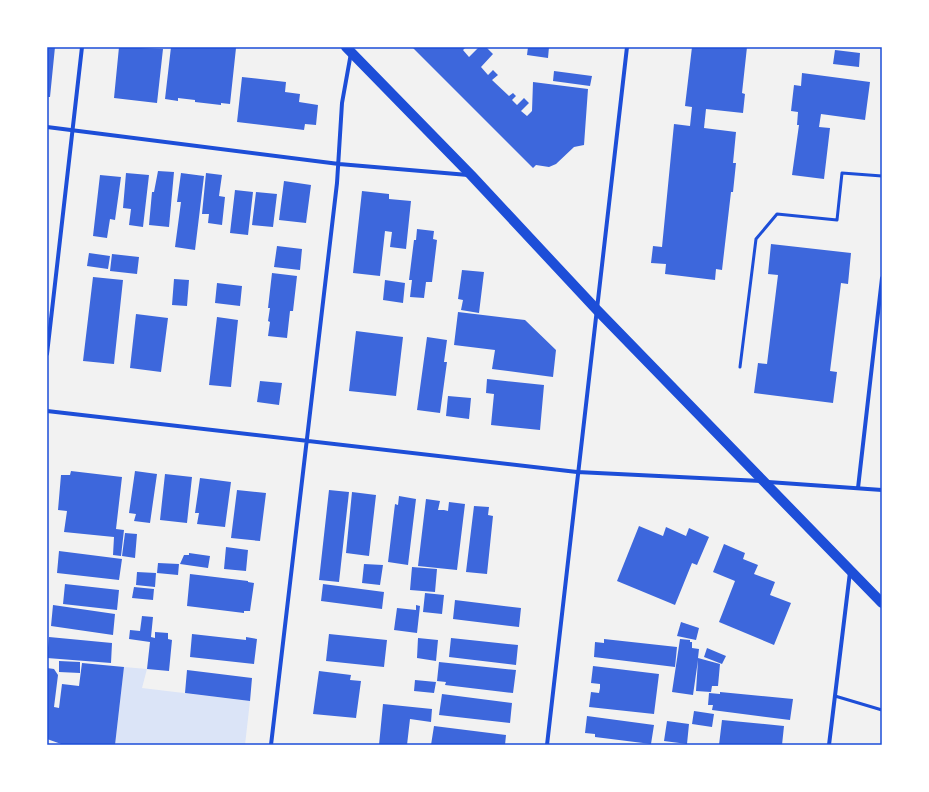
<svg xmlns="http://www.w3.org/2000/svg" width="929" height="792" viewBox="0 0 929 792" font-family="'Nunito Sans',sans-serif">
<rect width="100%" height="100%" fill="#f2f2f2"/>
<!-- green -->
<path fill="#dbe4f7" d="M124,667L147,669L142,688L250,701L245,745H115Z"/>
<!-- building -->
<path fill="#3d67dc" d="M47,47H55L50,97H47Z
M119,47L163,49L157,103L114,98Z
M171,47L236,48L230,104L221,103V105L195,102V100L178,98V101L165,99Z
M412,47H466L463,50L469,57L479,47H486L493,54L481,67L488,75L493,70L498,75L492,80L509,96L513,93L516,96L512,100L517,105L524,98L529,103L521,111L527,116L532,111L533,82L588,89L584,145L574,147L556,164L549,167L536,165L533,168Z
M528,47H549L548,58L527,55Z
M692,47H747L742,93L745,94L743,113L706,109L704,128L736,132L733,163H736L733,192H731L722,270L716,269L715,280L665,274L666,264L651,263L653,246L662,247L674,124L690,126L692,107L685,106Z
M835,50L860,53L859,67L833,64Z
M554,71L592,76L590,86L553,81Z
M802,73L870,82L865,120L821,114L819,127L830,128L824,179L792,175L799,125H797L798,112L791,111L794,85L801,86Z
M242,77L286,82L285,92L300,94L299,102L318,105L316,125L305,124L304,130L237,122Z
M158,171L174,172L169,227L149,225L152,192H154Z
M126,173L149,175L143,227L129,225L131,209L123,208Z
M181,173L204,176L195,250L175,247L181,202H177Z
M206,173L222,175L219,196L225,197L222,225L208,223L209,214H202Z
M100,175L121,177L115,220L110,219L107,238L93,236Z
M284,181L311,185L306,223L279,220Z
M235,190L253,192L248,235L230,233Z
M362,191L389,194V199L411,201L406,249L390,247L392,232L385,231L380,276L353,273Z
M256,192L277,194L273,227L252,225Z
M417,229L434,231L433,239L437,240L432,282H426L424,298L410,297L412,280H409L414,240H416Z
M771,244L851,253L848,284L841,283L830,371L837,372L833,403L754,393L758,363L767,364L778,275L768,274Z
M277,246L302,249L300,270L274,267Z
M89,253L110,256L108,269L87,266Z
M112,254L139,257L137,274L110,271Z
M462,270L484,272L479,313L461,310L463,300L458,299Z
M272,273L297,276L293,311H290L287,338L268,336L270,322L268,321L270,308H268Z
M93,277L123,280L114,364L83,361Z
M174,279L189,280L187,306L172,305Z
M385,280L405,283L403,303L383,300Z
M217,283L242,286L240,306L215,303Z
M458,312L525,320L556,350L553,377L492,369L495,350L454,345Z
M136,314L168,318L161,372L130,368Z
M217,317L238,320L231,387L209,385Z
M356,331L403,337L396,396L349,391Z
M427,337L447,340L444,362H447L440,413L417,410Z
M487,379L544,385L540,430L491,425L494,394L486,393Z
M260,381L282,383L279,405L257,402Z
M448,396L471,398L469,419L446,416Z
M71,471L122,477L116,529L124,530L121,556L113,555L114,537L64,532L67,511L58,510L61,475H70Z
M135,471L157,474L150,523L134,521L136,514L129,513Z
M165,474L192,477L187,523L160,520Z
M200,478L231,482L225,527L197,524L199,513H195Z
M237,490L266,493L260,541L231,538Z
M329,490L349,492L339,582L319,580Z
M352,492L376,495L369,556L346,553Z
M399,496L416,499L408,565L388,562L395,504L398,505Z
M426,499L440,501L438,510H444L448,511L449,502L465,504L457,570L418,566Z
M474,506L489,507L488,515L493,516L487,574L466,572Z
M639,526L663,536L666,527L686,536L689,528L709,537L697,565L692,563L675,605L617,581Z
M125,533L137,534L135,558L122,556Z
M724,544L745,553L743,559L758,565L754,574L775,582L770,595L791,603L774,645L719,622L735,581L713,572Z
M226,547L248,550L246,571L224,569Z
M59,551L122,559L119,580L57,573Z
M189,553L210,556L208,568L180,564L184,555H189Z
M158,563L179,564L178,575L157,573Z
M364,564L383,565L380,585L362,583Z
M412,567L437,569L435,592L410,590Z
M137,572L156,573L155,587L136,585Z
M190,574L248,581V582L254,583L250,611H244V613L187,606Z
M65,584L119,590L117,610L63,604Z
M323,584L384,592L382,609L321,601Z
M134,587L154,589L153,600L132,598Z
M425,593L444,595L442,614L423,612Z
M455,600L521,608L519,627L453,619Z
M53,605L115,614L113,635L51,626Z
M416,605L420,606L417,633L394,630L397,608L416,610Z
M142,616L153,617L151,637L155,638V632L168,633V639L172,640L169,671L147,669L150,642L129,639L130,630L140,631Z
M681,622L699,628L696,640L677,636Z
M192,634L246,640V637L257,639L254,664L190,657Z
M329,634L387,640L384,667L326,661Z
M49,637L112,643L111,663L47,658Z
M418,638L438,640L436,661L417,658Z
M451,638L518,645L516,665L449,657Z
M604,639L677,647L675,667L594,657L595,642L604,643Z
M680,639L690,640V642H692V648L699,649L698,658L720,664L718,686H712L711,692L696,691L698,660L693,695L672,692Z
M707,648L726,656L722,664L704,657Z
M59,661L80,662V673L59,672Z
M439,662L516,670L513,693L445,685L446,682L437,681Z
M82,663L124,667L115,745H64L47,739V668L54,669L58,675L54,707L59,708L62,684L79,686Z
M593,666L659,674L654,714L589,707L591,692L599,693L600,688V684L591,683Z
M187,670L252,678L250,701L185,693Z
M319,671L351,675L350,680L361,681L356,718L313,714Z
M415,680L436,682L434,693L414,691Z
M720,692L793,699L790,720L712,710L713,705H708L709,693L720,694Z
M442,694L512,703L510,723L439,715Z
M383,704L432,709L431,722L410,719L407,745H379Z
M694,711L714,714L712,727L692,724Z
M587,716L654,725L651,744L595,737V734L585,733Z
M722,720L784,726L782,745H719Z
M667,721L689,724L687,744L664,741Z
M434,726L506,735L505,745H431Z"/>
<g fill="none" stroke-linecap="round" stroke-linejoin="round">
<!-- service -->
<path stroke="#1d4ed8" stroke-width="3" d="M740,367L756,239L777,214L837,220L842,173L882,176
M835,696L882,710"/>
<!-- minor -->
<path stroke="#1d4ed8" stroke-width="4" d="M47,127L339,164L468,175
M47,354L82,47
M47,411L577,472L761,481
M768,482L882,490
M858,488L882,278
M271,745L337,183L342,103L351,53
M547,745L627,47
M829,745L850,572"/>
<!-- primary -->
<path stroke="#1d4ed8" stroke-width="10" d="M346,47L471,175L597,310L882,603"/>
</g>
<!-- border -->
<rect width="929" height="792" fill="none" stroke="#ffffff" stroke-width="96"/>
<rect x="48" y="48" width="833" height="696" fill="none" stroke="#1d4ed8" stroke-width="1.5"/>
</svg>
